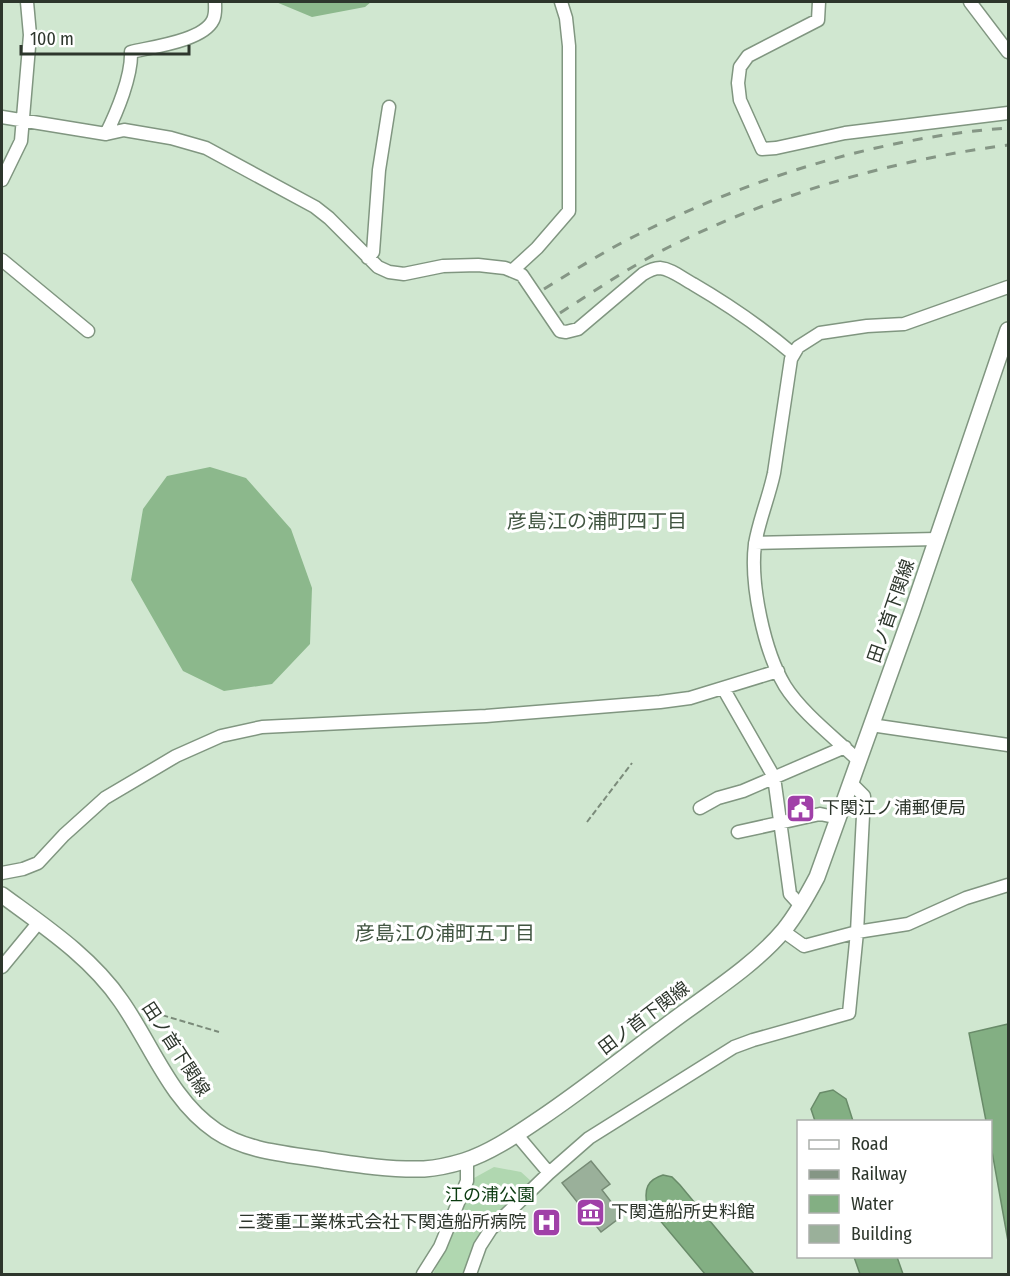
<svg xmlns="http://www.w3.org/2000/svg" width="1010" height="1276" viewBox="0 0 1010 1276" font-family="'Fira Sans Condensed','Noto Sans JP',sans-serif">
<rect width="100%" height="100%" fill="#d0e7d0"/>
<!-- green -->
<path fill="#b0d7b0" d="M494,1167L521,1172L531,1181L482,1235L465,1274H433L474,1178Z"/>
<!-- forest -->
<path fill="#8cb88c" d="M276,2H371L365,7L312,17Z
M210,467L246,478L291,529L312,588L310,644L272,684L224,691L183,671L131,580L143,509L167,476Z"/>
<!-- water -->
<path fill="#83af83" stroke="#698b69" stroke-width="1.5" d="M1008,1024V1241L991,1146L990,1122L986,1121L969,1033Z
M833,1090L846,1099L853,1121H815L811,1109L820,1093Z
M663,1175L672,1177L680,1185L754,1274H705L647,1205C644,1189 647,1180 663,1175Z
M854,1257H897L903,1274H860Z"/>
<!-- building -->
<path fill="#9ab09a" stroke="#768b75" stroke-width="1.5" d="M591,1161L610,1184L602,1190L622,1216L601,1232L562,1183Z"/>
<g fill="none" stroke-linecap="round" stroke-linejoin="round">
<defs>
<path id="minor" d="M819,2L818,20L748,56L740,67L738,83L740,100L762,149L776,148L845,133L1008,113
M970,2L1008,52
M2,117L106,134L124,130L171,138L206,148L315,207L329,218L378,267L389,272L404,274L443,266L478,265L505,268L522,275L560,331L566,332L578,329L643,274C648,271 653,268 660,268C672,269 683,279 693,284C729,305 761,327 793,354
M106,134C117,112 132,76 131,52C151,47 203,41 213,20C216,14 215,8 215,2
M2,180L21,141L30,35L27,2
M368,258L373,252L379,170L389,107
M2,260L88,331
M513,270L537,248L569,211V46L566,18L561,2
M755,543L937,539
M723,688L774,777L790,894L801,906
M871,725L1008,745
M859,761C835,738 802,713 785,686C764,651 750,584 755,544C759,520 769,497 774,473C780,435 785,397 791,359L798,347L820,333L867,326L904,324L1008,287
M700,808L718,798L743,791L845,747
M738,832L820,814L839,818
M2,873L23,869L38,863L64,835L105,798L176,756L221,736L262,727L486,716L660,702L690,698L778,671
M783,931L804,946L857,932L908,924L966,898L1008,885
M2,967L39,922
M517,1135L549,1173
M423,1274L440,1247L467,1181V1160
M470,1274L480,1246L491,1229L549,1173L589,1138L734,1047L753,1040L849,1013L857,932L864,796L851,783"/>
<path id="major" d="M2,895C44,926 91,957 121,1001C152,1045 170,1100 216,1131C247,1152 289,1154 325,1160C358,1165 390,1170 424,1169C437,1168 451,1165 464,1161C492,1152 517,1134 541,1118C584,1089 625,1056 667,1025C705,996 753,967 784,930C797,914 807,896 817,877L912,612L1008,330"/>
</defs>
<!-- minor casing -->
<use href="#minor" stroke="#809680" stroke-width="15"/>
<!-- major casing -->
<use href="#major" stroke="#809680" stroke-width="18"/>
<!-- path -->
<path stroke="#7b8b7a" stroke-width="2" stroke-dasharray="6 3" stroke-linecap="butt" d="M587,822L632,763
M145,1010L219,1032"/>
<!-- minor -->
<use href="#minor" stroke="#fff" stroke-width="12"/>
<!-- major -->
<use href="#major" stroke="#fff" stroke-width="15"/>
<!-- rail -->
<path stroke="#859685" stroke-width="3" stroke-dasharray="10 10" stroke-linecap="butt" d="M544,289C575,270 606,250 639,234C753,177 881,137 1008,128
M560,313C596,290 631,266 669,247C775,194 892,160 1008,145"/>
</g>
<!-- icons -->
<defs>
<symbol id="civic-square" viewBox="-11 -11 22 22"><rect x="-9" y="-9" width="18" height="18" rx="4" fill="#a040a8" stroke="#fff"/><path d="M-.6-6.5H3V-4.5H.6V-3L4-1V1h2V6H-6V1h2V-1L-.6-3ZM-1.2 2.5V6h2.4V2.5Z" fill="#fff"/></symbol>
<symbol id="museum-square" viewBox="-11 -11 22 22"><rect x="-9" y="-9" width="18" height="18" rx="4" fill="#a040a8" stroke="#fff"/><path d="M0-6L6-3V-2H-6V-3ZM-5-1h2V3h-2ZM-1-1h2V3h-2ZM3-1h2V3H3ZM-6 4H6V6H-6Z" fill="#fff"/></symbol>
<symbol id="hospital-square" viewBox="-11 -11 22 22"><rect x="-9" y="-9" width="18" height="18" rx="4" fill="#a040a8" stroke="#fff"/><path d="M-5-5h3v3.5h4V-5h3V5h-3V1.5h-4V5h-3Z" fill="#fff"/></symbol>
</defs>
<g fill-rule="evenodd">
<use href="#civic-square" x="784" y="792" width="33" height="33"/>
<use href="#museum-square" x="574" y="1196" width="33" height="33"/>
<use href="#hospital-square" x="530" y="1206" width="33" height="33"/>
</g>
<g text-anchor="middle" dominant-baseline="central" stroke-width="6" stroke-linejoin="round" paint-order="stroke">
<!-- street labels -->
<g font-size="18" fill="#2d362c" stroke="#fff">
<text transform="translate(891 611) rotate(-71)">田ノ首下関線</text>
<text transform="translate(644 1018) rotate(-37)">田ノ首下関線</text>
<text transform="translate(176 1049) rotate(57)">田ノ首下関線</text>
</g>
<!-- poi labels -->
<g font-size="18" fill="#2d362c" stroke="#fff" text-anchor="start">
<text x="822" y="808">下関江ノ浦郵便局</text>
<text x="611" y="1212">下関造船所史料館</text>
<text x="526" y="1222" text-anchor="end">三菱重工業株式会社下関造船所病院</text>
</g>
<!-- park labels -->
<g font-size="18" fill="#0b3b10" stroke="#fff">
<text x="490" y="1195">江の浦公園</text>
</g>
<!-- neighbourhood labels -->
<g font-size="20" fill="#415541" stroke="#fff">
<text x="597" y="521">彦島江の浦町四丁目</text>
<text x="445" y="933">彦島江の浦町五丁目</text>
</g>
</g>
<!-- border -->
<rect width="1010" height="1276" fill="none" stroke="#2d362c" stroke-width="6"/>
<!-- legend -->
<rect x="797" y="1120" width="195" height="138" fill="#ffffff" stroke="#abafab" stroke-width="1.5"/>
<rect x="809" y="1140" width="30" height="9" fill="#ffffff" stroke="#abafab" stroke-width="1.5"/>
<text x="851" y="1150" font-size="18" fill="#2d362c">Road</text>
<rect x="809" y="1170" width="30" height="9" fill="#859685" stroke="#abafab" stroke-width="1.5"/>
<text x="851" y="1180" font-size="18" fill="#2d362c">Railway</text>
<rect x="809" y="1195" width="30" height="18" fill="#83af83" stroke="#abafab" stroke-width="1.5"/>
<text x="851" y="1210" font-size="18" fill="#2d362c">Water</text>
<rect x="809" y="1225" width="30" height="18" fill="#9ab09a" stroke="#abafab" stroke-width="1.5"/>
<text x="851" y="1240" font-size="18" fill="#2d362c">Building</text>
<!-- scale -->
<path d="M21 45v9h168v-9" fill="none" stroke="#2d362c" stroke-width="3"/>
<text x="30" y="45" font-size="18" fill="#2d362c" stroke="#ffffff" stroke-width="4.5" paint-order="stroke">100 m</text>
</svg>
